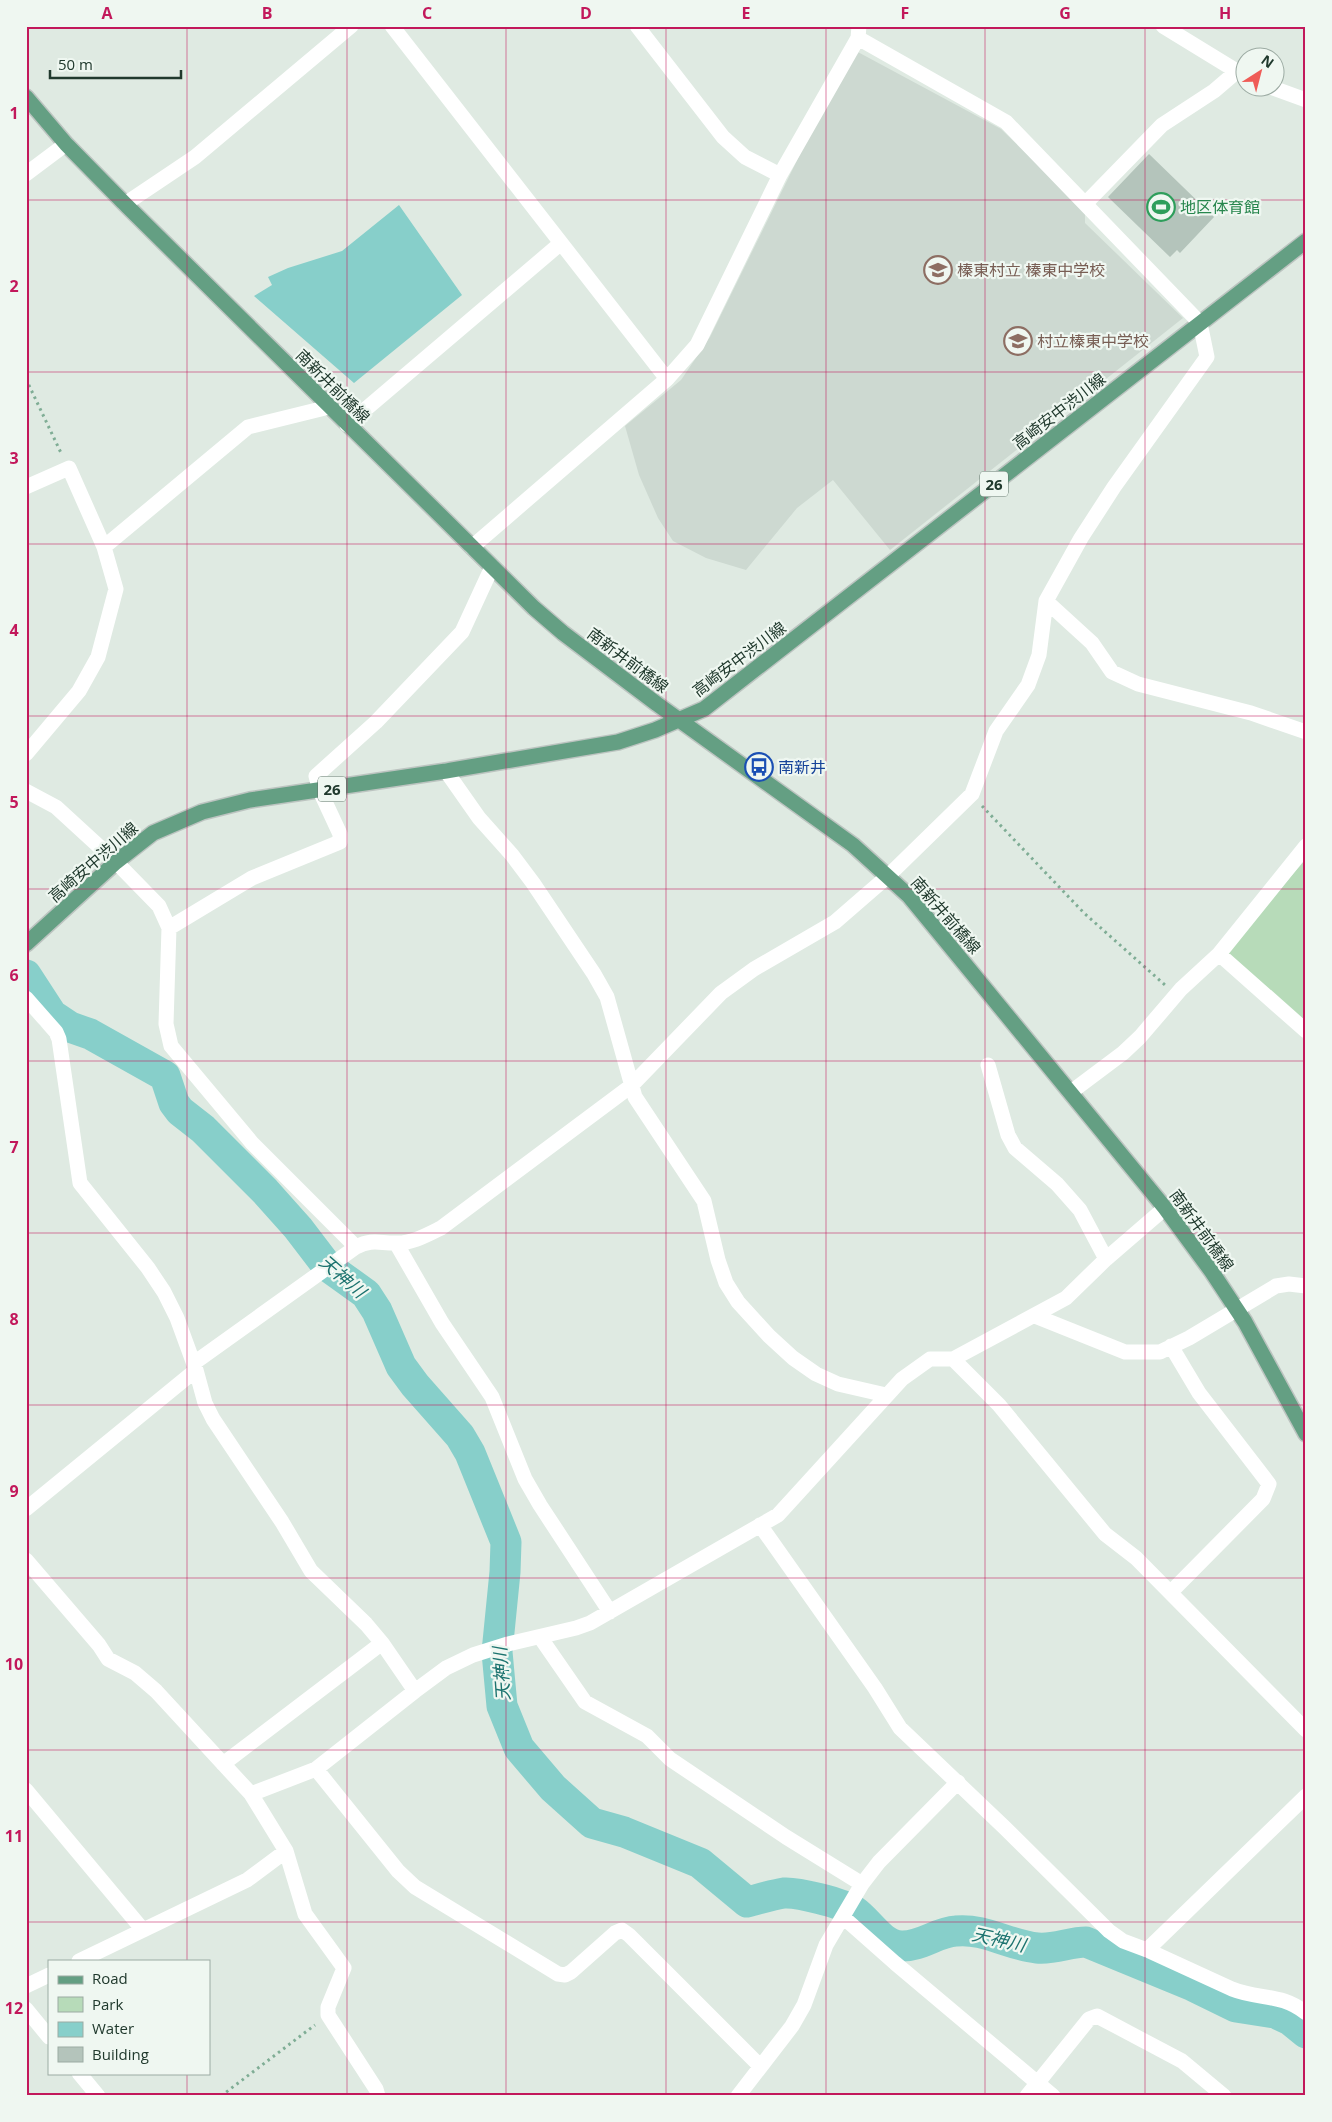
<svg xmlns="http://www.w3.org/2000/svg" width="1332" height="2122" viewBox="0 0 1332 2122" font-family="'Open Sans','Noto Sans JP',sans-serif">
<rect width="100%" height="100%" fill="#dfeae2"/>
<!-- built -->
<path fill="#cdd9d1" d="M856,51L1001,129L1085,211V223L1183,318L890,550L833,480L797,508L746,570L706,558L673,541L658,518L639,475L625,426L681,380L710,337L811,132Z"/>
<!-- green -->
<path fill="#b7dbb9" d="M1306,859V1023L1230,957L1227,950Z"/>
<!-- water -->
<path fill="#87cfca" d="M399,205L462,295L354,383L254,296L272,285L268,277L288,268L342,251Z"/>
<g fill="none" stroke-linecap="round" stroke-linejoin="round">
<!-- river -->
<path stroke="#87cfca" stroke-width="31" d="M26,975L52,1015L70,1027L90,1034L165,1076L174,1103L180,1111L203,1129L265,1191L298,1228L327,1266L366,1294L377,1311L401,1366L415,1385L460,1436L470,1453L506,1542L505,1572L497,1652L502,1706L519,1748L553,1788L592,1823L624,1832L700,1863L747,1902C759,1899 772,1895 784,1893C797,1892 842,1903 854,1911C869,1921 881,1945 901,1946C921,1947 937,1932 956,1931C984,1928 1009,1945 1037,1948C1053,1950 1070,1942 1086,1942L1193,1986L1236,2007L1275,2013L1290,2020L1306,2033"/>
</g>
<!-- building -->
<path fill="#b4c4bb" d="M1149,154L1214,217L1180,253L1177,250L1170,257L1108,197Z"/>
<g fill="none" stroke-linecap="round" stroke-linejoin="round">
<defs>
<path id="major" d="M26,97L66,144L125,204L534,608L563,633L657,704L853,845L909,896L1165,1208L1212,1272L1245,1322L1306,1434
M26,944L116,862L153,833L202,812L250,800L446,771L618,742L655,730L704,709L1306,241"/>
</defs>
<!-- major casing -->
<use href="#major" stroke="#bcc4c0" stroke-width="18"/>
<!-- path -->
<path stroke="#7fad95" stroke-width="3" stroke-dasharray="2.5 4" stroke-linecap="butt" d="M26,379L62,455
M982,806L1084,913L1165,985
M221,2096L315,2025"/>
<!-- minor -->
<path stroke="#fff" stroke-width="15" d="M392,26L667,379
M637,26L723,137L745,157L780,175
M1163,26L1243,75
M1273,88L1306,100
M26,174L66,144
M125,204L195,157L351,26
M1085,204L1162,125L1214,91L1235,73
M347,425L561,243
M26,487L69,468L104,547L116,589L98,657L79,691L26,754
M104,547L248,427L329,407
M472,547L667,379L697,345L780,175L858,38L859,26
M1046,601L1092,643L1112,672L1138,684L1251,713L1306,732
M446,771L479,818L512,855L533,883L594,974L607,997L635,1097L704,1201L718,1260L726,1283L738,1302L769,1336L793,1358L816,1374L838,1384L886,1395
M26,791L56,807L116,862L159,906L169,928L166,1024L171,1046L252,1143L356,1247
M169,928L252,878L340,842V834L320,791L316,776L376,722L462,632L492,567
M1219,954L1306,1031
M26,998L56,1032L59,1039L80,1183L148,1268L164,1292L177,1318L196,1370L205,1403L213,1419L282,1522L311,1571L366,1624L382,1643L415,1691
M988,1065L1008,1135L1015,1148L1057,1184L1080,1210L1106,1259
M1071,1092L1123,1053L1140,1037L1181,989L1219,954L1306,846
M396,1243L442,1323L492,1397L525,1479L540,1505L610,1612
M1035,1316L1125,1352H1160L1189,1338L1276,1286L1289,1284L1306,1286
M953,1359L999,1405L1105,1534L1136,1558L1306,1730
M194,1363L356,1247C372,1239 378,1243 395,1243C411,1244 427,1235 441,1228L631,1086L721,993L754,969L835,922L888,876L972,794L996,731L1028,685L1039,655L1046,601L1081,538L1114,487L1207,357L1200,323L1006,122L858,38
M26,1509L196,1370
M760,1525L875,1688L900,1728L1005,1828L1109,1931L1123,1941L1147,1950L1232,1989C1260,2000 1281,1993 1306,2013
M26,1560L99,1645L108,1659L135,1673L156,1691L251,1794L286,1851L305,1914L344,1968L328,2007V2015L376,2089L378,2096
M1171,1592L1263,1499L1269,1484L1199,1393L1171,1346
M540,1637L585,1702L647,1736L670,1759L786,1837L862,1884
M223,1764L382,1643
M316,1769L398,1871L415,1887L558,1974L565,1975L571,1972L615,1933L622,1930L629,1935L760,2066
M26,1790L143,1930
M251,1794L316,1769L415,1691L446,1668L473,1655L508,1644L576,1628L590,1623L778,1515L902,1379L930,1359H953L1066,1298L1106,1259L1165,1208
M843,1917L895,1963L1053,2096
M1147,1950L1306,1796
M79,1961L247,1880L286,1851
M26,1986L49,1975
M26,2009L49,2037
M79,2073L98,2096
M738,2096L792,2026L804,2005L826,1945L862,1884L879,1862L958,1782
M1027,2096L1089,2019L1097,2016L1182,2061L1224,2096"/>
<!-- major -->
<use href="#major" stroke="#649f83" stroke-width="15"/>
</g>
<!-- grid -->
<path fill="none" stroke="#c2185b" stroke-width="1" stroke-opacity="0.55" d="M187,26V1961M347,26V2096M506,26V2096M666,26V2096M826,26V2096M985,26V2096M1145,26V2096M26,200H1306M26,372H1306M26,544H1306M26,716H1306M26,889H1306M26,1061H1306M26,1233H1306M26,1405H1306M26,1578H1306M26,1750H1306M26,1922H1306M187,2073V2096"/>
<!-- icons -->
<defs>
<symbol id="stadium-ring" viewBox="-11 -11 22 22"><circle r="9.5" fill="#eff7f1" stroke="#2e9e5b" stroke-width="1.5"/><path d="M0-5a6.5 5 0 1 0 0 10a6.5 5 0 1 0 0-10ZM-3.5-1.8h7v3.6h-7Z" fill="#2e9e5b"/></symbol>
<symbol id="school-ring" viewBox="-11 -11 22 22"><circle r="9.5" fill="#eff7f1" stroke="#8d6e63" stroke-width="1.5"/><path d="M0-5L7-2L0 1L-7-2ZM-4 1L0 2.5L4 1V4Q0 6-4 4Z" fill="#8d6e63"/></symbol>
<symbol id="bus-ring" viewBox="-11 -11 22 22"><circle r="9.5" fill="#eff7f1" stroke="#1a4fb4" stroke-width="1.5"/><path d="M-5-6H5V4H4V6H2V4H-2V6H-4V4H-5ZM-3.5-4V0h7V-4ZM-3.5 1.2v1.5H-2V1.2ZM2 1.2v1.5H3.5V1.2Z" fill="#1a4fb4"/></symbol>
</defs>
<g fill-rule="evenodd">
<use href="#stadium-ring" x="1145" y="191" width="32" height="32"/>
<use href="#school-ring" x="922" y="254" width="32" height="32"/>
<use href="#school-ring" x="1002" y="325" width="32" height="32"/>
<use href="#bus-ring" x="743" y="751" width="32" height="32"/>
</g>
<g text-anchor="middle" dominant-baseline="central" stroke-width="4.5" stroke-linejoin="round" paint-order="stroke">
<!-- shield labels -->
<g fill="#eff7f1" stroke="#5e7268" stroke-width="1">
<rect x="980" y="471.5" width="28" height="25" rx="4"/>
<rect x="318" y="776.5" width="28" height="25" rx="4"/>
</g>
<g font-size="15" font-weight="bold" fill="#20392d">
<text x="994" y="484">26</text>
<text x="332" y="789">26</text>
</g>
<!-- leisure labels -->
<g font-size="16" fill="#27864d" stroke="#eff7f1" text-anchor="start">
<text x="1180" y="207">地区体育館</text>
</g>
<!-- education labels -->
<g font-size="16" fill="#785e54" stroke="#eff7f1" text-anchor="start">
<text x="957" y="270">榛東村立 榛東中学校</text>
<text x="1037" y="341">村立榛東中学校</text>
</g>
<!-- street labels -->
<g font-size="16" fill="#20392d" stroke="#eff7f1">
<text transform="translate(333 386) rotate(45)">南新井前橋線</text>
<text transform="translate(1059 411) rotate(-38)">高崎安中渋川線</text>
<text transform="translate(739 659) rotate(-37)">高崎安中渋川線</text>
<text transform="translate(628 660) rotate(37)">南新井前橋線</text>
<text transform="translate(93 862) rotate(-41)">高崎安中渋川線</text>
<text transform="translate(946 915) rotate(49)">南新井前橋線</text>
<text transform="translate(1202 1230) rotate(54)">南新井前橋線</text>
</g>
<!-- transit labels -->
<g font-size="16" fill="#164399" stroke="#eff7f1" text-anchor="start">
<text x="778" y="767">南新井</text>
</g>
<!-- water labels -->
<g font-size="18" font-style="italic" fill="#1c736f" stroke="#eff7f1">
<text transform="translate(343 1276) rotate(41)">天神川</text>
<text transform="translate(501 1674) rotate(-94)">天神川</text>
<text transform="translate(999 1939) rotate(13)">天神川</text>
</g>
</g>
<!-- border -->
<rect width="1332" height="2122" fill="none" stroke="#eff7f1" stroke-width="55"/>
<!-- legend -->
<rect x="48" y="1960" width="162" height="115" fill="#eff7f1" stroke="#9caba3"/>
<rect x="58" y="1976" width="25" height="8" fill="#649f83" stroke="#9caba3"/>
<text x="92" y="1984" font-size="15" fill="#20392d">Road</text>
<rect x="58" y="1997" width="25" height="15" fill="#b7dbb9" stroke="#9caba3"/>
<text x="92" y="2010" font-size="15" fill="#20392d">Park</text>
<rect x="58" y="2022" width="25" height="15" fill="#87cfca" stroke="#9caba3"/>
<text x="92" y="2034" font-size="15" fill="#20392d">Water</text>
<rect x="58" y="2047" width="25" height="15" fill="#b4c4bb" stroke="#9caba3"/>
<text x="92" y="2060" font-size="15" fill="#20392d">Building</text>
<!-- north arrow -->
<g transform="translate(1260 72) rotate(36)"><circle r="24" fill="#eff7f1" stroke="#9caba3"/>
<path d="M0-4L9 19L0 12L-9 19Z" fill="#ef5c57"/>
<text y="-8" font-size="14" font-weight="bold" text-anchor="middle" fill="#20392d">N</text>
</g>
<!-- scale -->
<path d="M50 70v8h131v-8" fill="none" stroke="#20392d" stroke-width="2.5"/>
<text x="58" y="70" font-size="15" fill="#20392d" stroke="#eff7f1" stroke-width="4" paint-order="stroke">50 m</text>
<rect x="28" y="28" width="1276" height="2066" fill="none" stroke="#c2185b" stroke-width="2"/>
<g font-size="16" text-anchor="middle" font-weight="bold" fill="#c2185b">
<text x="107" y="19">A</text>
<text x="267" y="19">B</text>
<text x="427" y="19">C</text>
<text x="586" y="19">D</text>
<text x="746" y="19">E</text>
<text x="905" y="19">F</text>
<text x="1065" y="19">G</text>
<text x="1225" y="19">H</text>
<text x="14" y="119">1</text>
<text x="14" y="292">2</text>
<text x="14" y="464">3</text>
<text x="14" y="636">4</text>
<text x="14" y="808">5</text>
<text x="14" y="981">6</text>
<text x="14" y="1153">7</text>
<text x="14" y="1325">8</text>
<text x="14" y="1497">9</text>
<text x="14" y="1670">10</text>
<text x="14" y="1842">11</text>
<text x="14" y="2014">12</text>
</g>
</svg>
